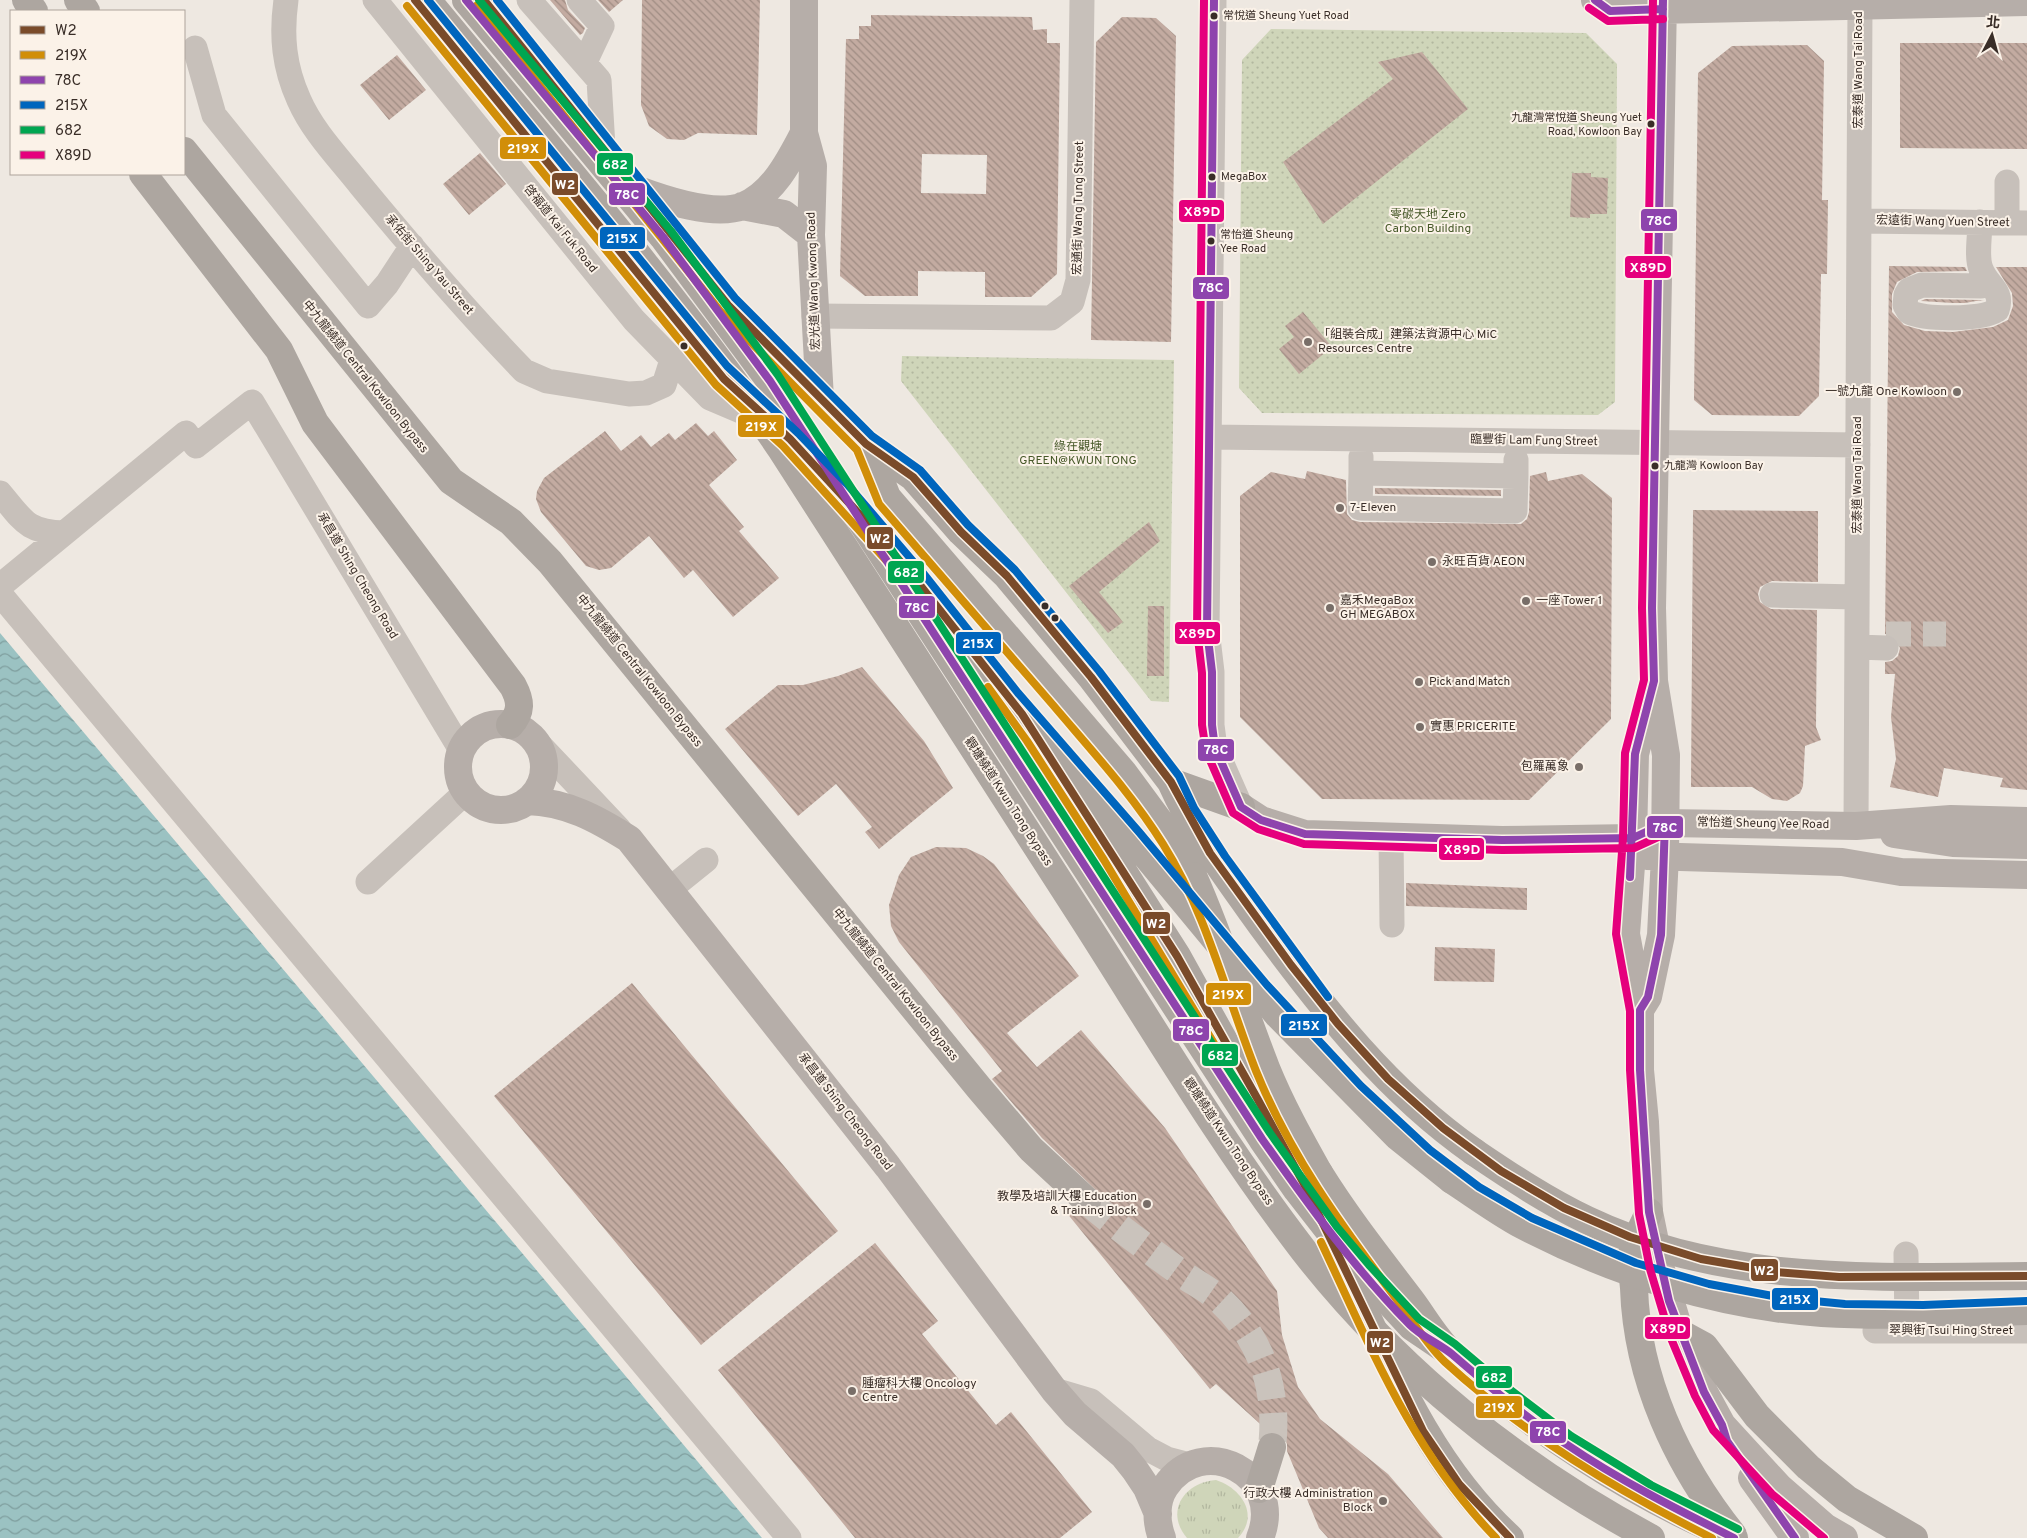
<svg xmlns="http://www.w3.org/2000/svg" width="2027" height="1538" viewBox="0 0 2027 1538" font-family="Overpass,'Noto Sans TC',sans-serif">
<defs>
<pattern id="grass-tufts" width="24" height="20" patternUnits="userSpaceOnUse" patternTransform="scale(1.25)"><rect width="24" height="20" fill="#cfd5b9"/><path d="M3 7l-1-3M5 7V3M7 7l1-3M15 17l-1-3M17 17v-4M19 17l1-3" fill="none" stroke="#b2b79f"/></pattern>
<pattern id="park-dots" width="8" height="8" patternUnits="userSpaceOnUse" patternTransform="scale(1.25)"><rect width="8" height="8" fill="#cfd5b9"/><path d="M2 2h.1M6 6h.1" fill="none" stroke="#b2b79f" stroke-width="1.8" stroke-linecap="round"/></pattern>
<pattern id="water-waves" width="16" height="10" patternUnits="userSpaceOnUse" patternTransform="scale(1.25)"><rect width="16" height="10" fill="#9bc2c2"/><path d="M0 5q4-4 8 0t8 0" fill="none" stroke="#7f9e9e"/></pattern>
<pattern id="building-back-hatch" width="6" height="6" patternUnits="userSpaceOnUse" patternTransform="scale(1.25)"><rect width="6" height="6" fill="#c3aba1"/><path d="M-1 5l2 2M0 0l6 6M5-1l2 2" fill="none" stroke="#9f8c83"/></pattern>
</defs>
<rect width="100%" height="100%" fill="#eee8e1"/>
<!-- grass -->
<path fill="url(#grass-tufts)" d="M1216,1480C1241,1488 1260,1515 1238,1538H1187C1164,1511 1185,1482 1216,1480Z"/>
<!-- park -->
<path fill="url(#park-dots)" d="M1271,29L1586,33L1617,64L1615,402L1598,415L1262,413L1239,388L1242,60Z
M902,356L1174,360L1169,702L1151,701L901,381Z"/>
<!-- water -->
<path fill="url(#water-waves)" d="M0,633L762,1538H0Z"/>
<!-- building -->
<path fill="url(#building-back-hatch)" fill-rule="evenodd" d="M550,0H565L568,10L585,28L583,33L580,35Z
M598,0H623L609,12Z
M642,0H760L757,135L698,133L684,140L667,139L649,126L641,105Z
M871,15L1032,17L1033,30L1047,29V43H1060L1057,274L1031,297H985V272L918,271V296H865L840,276L846,39H859V26H871ZM922,154L987,155L986,194L921,193Z
M1122,17L1156,18L1176,36L1171,342L1091,340L1096,42Z
M1900,43H2027V149L1900,148Z
M1807,45L1824,61L1822,200H1828L1827,274H1821L1819,396L1799,416L1712,415L1694,400L1698,73L1732,46Z
M1422,52L1468,109L1323,224L1283,162L1393,79L1378,62Z
M397,55L426,90L389,120L360,85Z
M480,153L506,184L469,215L443,184Z
M1572,173H1591V177L1608,178L1607,214H1590V218L1570,217Z
M1889,266L1965,267L1967,271L1917,272L1897,282L1892,294V312L1904,325L1925,331L1953,332L1993,327L2008,320L2013,306L2012,293L1996,267H2027V790L2000,787L2003,778L1944,768L1938,797L1890,787L1896,759L1891,717L1895,674H1885V662L1892,661L1898,656L1900,648L1894,636L1885,634Z
M1925,299L1981,300H1984L1976,301L1965,303H1953L1921,301Z
M1303,312L1332,347L1299,374L1279,349L1294,337L1285,326Z
M696,423L708,436L714,431L737,460L709,485L744,527L739,531L779,578L733,617L693,570L684,578L649,536L611,568L599,570L586,566L541,512L536,499L537,491L544,478L605,431L621,451L641,435L651,447L669,433L675,440Z
M1307,471L1346,480L1347,514L1352,520L1360,522L1521,524L1527,519L1529,512L1530,476L1546,472L1548,481L1582,474L1612,498L1611,719L1529,800L1322,799L1240,717V496L1271,472L1305,479Z
M1375,488L1501,490V496L1375,494Z
M1693,510L1818,511V582L1772,581L1760,587L1758,594L1760,602L1771,609L1817,610L1816,727L1821,740L1805,746L1803,786L1800,793L1787,801L1772,799L1752,787H1691Z
M1149,522L1160,541L1099,592L1123,622L1108,633L1069,586Z
M1148,606H1164V676H1147Z
M862,667L924,741L953,788L879,849L865,832L872,827L836,784L798,816L725,729L778,685H803L838,676Z
M936,847L966,848L983,856L994,864L1079,976L1007,1033L1037,1067L1081,1030L1165,1128L1277,1291L1282,1335L1298,1387L1320,1419L1388,1474L1443,1538H1328L1319,1528L1287,1451V1444L1284,1437L1277,1432H1269L1216,1384L1210,1389L1066,1212L1071,1208L1083,1216H1092L1099,1211L1102,1205V1196L1042,1138L992,1079L1002,1071L899,942L891,926L889,905L899,875L911,857Z
M1406,883L1527,888V910L1406,906Z
M1435,947L1495,949L1494,982L1434,981Z
M632,983L838,1231L701,1345L494,1096Z
M875,1243L938,1321L922,1334L996,1425L1011,1412L1092,1512L1060,1538H855L718,1370Z"/>
<g fill="none" stroke-linecap="round" stroke-linejoin="round">
<!-- minor-tunnel -->
<path stroke="#cac3bc" stroke-width="25" stroke-dasharray="25 12" stroke-linecap="butt" d="M1886,634H1946"/>
<!-- highway-tunnel -->
<path stroke="#cac3bc" stroke-width="28" stroke-dasharray="28 14" stroke-linecap="butt" d="M1087,1201C1116,1226 1147,1248 1178,1271C1189,1279 1202,1286 1213,1294C1260,1333 1279,1387 1272,1447"/>
<!-- minor -->
<path stroke="#c7c0ba" stroke-width="25" d="M286,0C281,36 284,67 299,100C313,132 339,158 361,186C413,249 467,312 524,371L547,381L629,394L646,393L664,385L672,360
M375,0L634,320L710,398L769,423
M529,0L599,80L603,147
M579,0L602,26L585,62
M1214,0L1207,630L1212,672V725L1215,748L1241,807
M195,48L214,115L368,306L387,284L412,246
M1859,221L2027,223
M1980,222C1980,236 1976,257 1981,269C1987,286 2004,290 1997,310C1981,320 1926,320 1909,312L1905,305L1906,295L1909,290L1922,285L1981,286L1986,280
M2007,222V182
M814,316L1051,318L1072,302L1078,280L1082,0
M1209,437L1858,445
M1361,457V473L1516,476V460
M1361,473L1360,508L1515,511L1516,476
M0,493C23,520 26,532 64,533
M0,586L186,433L196,446L252,402L461,750
M0,594L789,1538
M1772,595L1857,597
M1857,647L1886,648
M535,740L619,829
M1856,826L1860,5
M1391,837L1392,925
M368,882L466,792
M670,889L706,860
M1906,1254L1907,1331
M1875,1331H2027
M1054,1390L1091,1401L1148,1449L1167,1459L1190,1465"/>
<!-- major -->
<path stroke="#b6aea9" stroke-width="28" d="M804,0V133L813,166L811,235L820,399
M1595,0L1610,11L2027,2
M638,190C665,200 714,217 743,206C773,194 790,160 804,133
M742,206L784,214L811,235
M1651,693L1635,754L1633,838L1626,934L1640,1010V1070L1645,1122L1649,1212L1660,1266L1680,1333L1704,1392L1722,1425L1779,1487L1825,1527L1844,1538
M458 767a43 43 0 1 1 86 0a43 43 0 1 1-86 0Z
M527,801C567,802 597,819 629,839L888,1167L1054,1390L1075,1414L1123,1455L1135,1470L1147,1488L1158,1514
M1241,807L1261,820L1305,834L1502,840L1633,838L1665,823L1856,826L1951,819L2027,821
M1894,834L1953,843L2027,845
M1647,856L1842,862L1901,872L2027,875
M1640,1010L1648,997L1661,935L1665,856L1666,755L1654,681L1652,608L1663,0
M1752,1478L1795,1538
M1162,1538C1156,1522 1155,1502 1165,1487C1202,1431 1286,1474 1260,1538"/>
<!-- highway -->
<path stroke="#ada6a0" stroke-width="28" d="M26,0L34,11
M78,0L86,11
M484,0L520,44
M184,151L451,481L511,522L550,562L979,1088L1031,1149L1087,1201
M143,174L279,350L315,423L513,686C521,701 522,712 510,725
M714,287L728,305L866,444L913,477L961,532L1007,576L1091,677L1171,782C1194,834 1229,880 1262,926C1324,1010 1388,1092 1474,1152
M866,444L887,497L1123,772L1171,837L1193,876
M889,549L1022,714L1144,853L1278,1015L1397,1136L1452,1180
M1171,782L1241,807
M1072,791L1177,956L1299,1176
M1319,1173C1347,1218 1378,1257 1410,1299C1423,1316 1435,1338 1451,1353C1529,1429 1634,1496 1734,1538
M1649,1212C1644,1225 1634,1240 1632,1254C1631,1265 1633,1277 1634,1288C1637,1379 1677,1465 1733,1535
M1334,1246C1384,1349 1423,1459 1510,1538
M1680,1333L1704,1346L1757,1416L1808,1467L1847,1499L1914,1538
M1259,1489L1272,1447"/>
<!-- highway-bridge -->
<path stroke="#ada6a0" stroke-width="28" d="M427,0C548,147 675,291 781,449C882,606 983,763 1084,920C1155,1031 1223,1146 1304,1251C1397,1370 1517,1467 1651,1538
M466,0L663,237L770,381L1262,1139L1297,1190L1361,1272L1412,1327L1449,1352
M1193,876C1221,939 1241,1004 1266,1068C1281,1105 1300,1139 1319,1173
M1474,1152C1511,1177 1547,1201 1587,1220C1725,1286 1879,1277 2027,1276
M1452,1180C1475,1195 1498,1212 1522,1225C1614,1273 1719,1306 1822,1313C1890,1317 1959,1313 2027,1311"/>
<defs>
<path id="bus-1" d="M415,0L724,379L790,439L861,516L912,575L1022,714L1177,956L1257,1098L1303,1182L1423,1431L1459,1484L1510,1538
M484,0L728,305L866,444L913,477L961,532L1007,576L1091,677L1171,782L1210,853L1291,965L1338,1024L1388,1079L1443,1128L1501,1171L1564,1208L1630,1237L1701,1259L1776,1272L1839,1277L2027,1276"/>
<path id="bus-2" d="M407,6L716,385L783,446L886,560
M476,6L720,311L857,450L879,504C937,571 995,638 1053,705C1091,750 1132,794 1163,844C1207,914 1226,995 1256,1071C1290,1155 1341,1225 1395,1297C1411,1318 1426,1344 1445,1362C1525,1435 1616,1490 1712,1538
M988,687L1027,741L1104,860L1215,1045
M1321,1242C1371,1348 1413,1453 1496,1538"/>
<path id="bus-3" d="M466,0L663,237L770,381L1262,1139C1308,1204 1354,1268 1410,1325C1422,1337 1440,1344 1453,1355C1489,1386 1526,1418 1566,1444C1619,1480 1676,1509 1734,1538
M1214,0L1207,630L1212,672V725L1215,748L1241,807L1261,820L1305,834L1502,840L1633,838L1665,823L1661,935L1648,997L1640,1010V1070L1649,1212L1669,1301L1704,1392L1722,1425L1727,1441L1795,1538
M1595,0L1610,11L1663,9
M1630,877L1635,754L1654,681L1652,608L1663,0"/>
<path id="bus-4" d="M428,0L727,366L798,433L847,484L923,573L1018,693L1139,832L1267,985L1361,1086L1430,1150L1479,1187L1532,1218L1636,1263L1709,1284L1783,1298L1845,1304L1923,1305L2027,1301
M497,0L735,298L872,436L920,470L968,525L1015,570L1099,671L1179,776L1194,808L1225,856L1328,997"/>
<path id="bus-5" d="M479,0L671,231L778,375L1270,1133L1337,1227L1369,1265L1419,1319L1455,1344L1500,1382L1571,1436L1651,1485L1738,1529"/>
<path id="bus-6" d="M1204,0L1197,630L1202,673V725L1206,751L1233,813L1258,829L1304,844L1502,850L1634,848L1669,832
M1653,0L1642,608L1644,680L1625,753L1623,838L1616,934L1630,1011V1070L1639,1214L1650,1269L1670,1336L1695,1396L1713,1430L1772,1494L1824,1538
M1589,8L1608,21L1663,19"/>
</defs>
<!-- bus-1 casing -->
<use href="#bus-1" stroke="#fbf2e8" stroke-width="11"/>
<!-- bus-2 casing -->
<use href="#bus-2" stroke="#fbf2e8" stroke-width="11"/>
<!-- bus-3 casing -->
<use href="#bus-3" stroke="#fbf2e8" stroke-width="11"/>
<!-- bus-4 casing -->
<use href="#bus-4" stroke="#fbf2e8" stroke-width="11"/>
<!-- bus-5 casing -->
<use href="#bus-5" stroke="#fbf2e8" stroke-width="11"/>
<!-- bus-6 casing -->
<use href="#bus-6" stroke="#fbf2e8" stroke-width="11"/>
<!-- bus-1 -->
<use href="#bus-1" stroke="#7a4b2a" stroke-width="8"/>
<!-- bus-2 -->
<use href="#bus-2" stroke="#d18e08" stroke-width="8"/>
<!-- bus-3 -->
<use href="#bus-3" stroke="#8e44ad" stroke-width="8"/>
<!-- bus-4 -->
<use href="#bus-4" stroke="#0065bd" stroke-width="8"/>
<!-- bus-5 -->
<use href="#bus-5" stroke="#00a651" stroke-width="8"/>
<!-- bus-6 -->
<use href="#bus-6" stroke="#e5007d" stroke-width="8"/>
</g>
<!-- markers -->
<g fill="#392d27" stroke="#fbf2e8" stroke-width="2">
<circle cx="1214" cy="16" r="4.5"/>
<circle cx="1651" cy="124" r="4.5"/>
<circle cx="1212" cy="177" r="4.5"/>
<circle cx="1211" cy="241" r="4.5"/>
<circle cx="684" cy="346" r="4.5"/>
<circle cx="1655" cy="466" r="4.5"/>
<circle cx="1045" cy="606" r="4.5"/>
<circle cx="1055" cy="618" r="4.5"/>
</g>
<g fill="#786e68" stroke="#fbf2e8" stroke-width="2">
<circle cx="1308" cy="342" r="5"/>
<circle cx="1957" cy="392" r="5"/>
<circle cx="1340" cy="508" r="5"/>
<circle cx="1432" cy="562" r="5"/>
<circle cx="1526" cy="601" r="5"/>
<circle cx="1330" cy="608" r="5"/>
<circle cx="1419" cy="682" r="5"/>
<circle cx="1420" cy="727" r="5"/>
<circle cx="1579" cy="767" r="5"/>
<circle cx="1147" cy="1204" r="5"/>
<circle cx="852" cy="1391" r="5"/>
<circle cx="1383" cy="1501" r="5"/>
</g>
<g text-anchor="middle" dominant-baseline="central" stroke-width="4" stroke-linejoin="round" paint-order="stroke">
<!-- bus labels -->
<g font-size="11" fill="#392d27" stroke="#fbf2e8" text-anchor="start">
<text x="1223" y="16">常悅道 Sheung Yuet Road</text>
<text x="1642" y="118" text-anchor="end">九龍灣常悅道 Sheung Yuet<tspan x="1642" dy="14">Road, Kowloon Bay</tspan></text>
<text x="1221" y="177">MegaBox</text>
<text x="1220" y="235">常怡道 Sheung<tspan x="1220" dy="14">Yee Road</tspan></text>
<text x="1664" y="466">九龍灣 Kowloon Bay</text>
</g>
<!-- street labels -->
<g font-size="12" fill="#392d27" stroke="#fbf2e8">
<text transform="translate(1859 70) rotate(-90)">宏泰道 Wang Tai Road</text>
<text transform="translate(1079 208) rotate(-89)">宏通街 Wang Tung Street</text>
<text transform="translate(1943 222) rotate(1)">宏遠街 Wang Yuen Street</text>
<text transform="translate(560 229) rotate(51)">啓福道 Kai Fuk Road</text>
<text transform="translate(429 265) rotate(49)">承佑街 Shing Yau Street</text>
<text transform="translate(814 281) rotate(-92)">宏光道 Wang Kwong Road</text>
<text transform="translate(365 377) rotate(51)">中九龍繞道 Central Kowloon Bypass</text>
<text transform="translate(1534 441) rotate(1)">臨豐街 Lam Fung Street</text>
<text transform="translate(1858 475) rotate(-90)">宏泰道 Wang Tai Road</text>
<text transform="translate(357 576) rotate(59)">承昌道 Shing Cheong Road</text>
<text transform="translate(639 671) rotate(51)">中九龍繞道 Central Kowloon Bypass</text>
<text transform="translate(1008 802) rotate(57)">觀塘繞道 Kwun Tong Bypass</text>
<text transform="translate(1763 824) rotate(1)">常怡道 Sheung Yee Road</text>
<text transform="translate(895 985) rotate(51)">中九龍繞道 Central Kowloon Bypass</text>
<text transform="translate(845 1112) rotate(52)">承昌道 Shing Cheong Road</text>
<text transform="translate(1228 1142) rotate(56)">觀塘繞道 Kwun Tong Bypass</text>
<text x="1951" y="1331">翠興街 Tsui Hing Street</text>
</g>
<!-- park labels -->
<g font-size="12" fill="#475929" stroke="#fbf2e8">
<text x="1428" y="215">零碳天地 Zero<tspan x="1428" dy="14">Carbon Building</tspan></text>
<text x="1078" y="447">綠在觀塘<tspan x="1078" dy="14">GREEN@KWUN TONG</tspan></text>
</g>
<!-- poi labels -->
<g font-size="12" fill="#392d27" stroke="#fbf2e8" text-anchor="start">
<text x="1318" y="335">「組裝合成」建築法資源中心 MiC<tspan x="1318" dy="14">Resources Centre</tspan></text>
<text x="1947" y="392" text-anchor="end">一號九龍 One Kowloon</text>
<text x="1350" y="508">7-Eleven</text>
<text x="1442" y="562">永旺百貨 AEON</text>
<text x="1340" y="601">嘉禾MegaBox<tspan x="1340" dy="14">GH MEGABOX</tspan></text>
<text x="1536" y="601">一座 Tower 1</text>
<text x="1429" y="682">Pick and Match</text>
<text x="1430" y="727">實惠 PRICERITE</text>
<text x="1569" y="767" text-anchor="end">包羅萬象</text>
<text x="1137" y="1197" text-anchor="end">教學及培訓大樓 Education<tspan x="1137" dy="14">&amp; Training Block</tspan></text>
<text x="862" y="1384">腫瘤科大樓 Oncology<tspan x="862" dy="14">Centre</tspan></text>
<text x="1373" y="1494" text-anchor="end">行政大樓 Administration<tspan x="1373" dy="14">Block</tspan></text>
</g>
</g>
<g stroke="#fbf2e8" stroke-width="2">
<rect x="499" y="136" width="48" height="24" rx="5" fill="#d18e08"/>
<rect x="596" y="152" width="38" height="24" rx="5" fill="#00a651"/>
<rect x="551" y="172" width="28" height="24" rx="5" fill="#7a4b2a"/>
<rect x="608" y="182" width="38" height="24" rx="5" fill="#8e44ad"/>
<rect x="1178" y="199" width="47" height="24" rx="5" fill="#e5007d"/>
<rect x="1640" y="208" width="38" height="24" rx="5" fill="#8e44ad"/>
<rect x="599" y="226" width="47" height="24" rx="5" fill="#0065bd"/>
<rect x="1624" y="255" width="48" height="24" rx="5" fill="#e5007d"/>
<rect x="1192" y="276" width="38" height="24" rx="5" fill="#8e44ad"/>
<rect x="737" y="414" width="48" height="24" rx="5" fill="#d18e08"/>
<rect x="866" y="526" width="28" height="24" rx="5" fill="#7a4b2a"/>
<rect x="887" y="560" width="38" height="24" rx="5" fill="#00a651"/>
<rect x="898" y="595" width="38" height="24" rx="5" fill="#8e44ad"/>
<rect x="1174" y="621" width="47" height="24" rx="5" fill="#e5007d"/>
<rect x="955" y="631" width="47" height="24" rx="5" fill="#0065bd"/>
<rect x="1197" y="738" width="38" height="24" rx="5" fill="#8e44ad"/>
<rect x="1646" y="815" width="38" height="24" rx="5" fill="#8e44ad"/>
<rect x="1438" y="837" width="47" height="24" rx="5" fill="#e5007d"/>
<rect x="1142" y="911" width="29" height="24" rx="5" fill="#7a4b2a"/>
<rect x="1205" y="982" width="47" height="24" rx="5" fill="#d18e08"/>
<rect x="1280" y="1013" width="48" height="24" rx="5" fill="#0065bd"/>
<rect x="1172" y="1018" width="38" height="24" rx="5" fill="#8e44ad"/>
<rect x="1201" y="1043" width="38" height="24" rx="5" fill="#00a651"/>
<rect x="1750" y="1258" width="29" height="24" rx="5" fill="#7a4b2a"/>
<rect x="1771" y="1287" width="48" height="24" rx="5" fill="#0065bd"/>
<rect x="1644" y="1316" width="47" height="24" rx="5" fill="#e5007d"/>
<rect x="1366" y="1330" width="28" height="24" rx="5" fill="#7a4b2a"/>
<rect x="1475" y="1365" width="38" height="24" rx="5" fill="#00a651"/>
<rect x="1475" y="1395" width="48" height="24" rx="5" fill="#d18e08"/>
<rect x="1529" y="1420" width="38" height="24" rx="5" fill="#8e44ad"/>
</g>
<g font-size="14" text-anchor="middle" font-weight="bold" fill="#fff">
<text x="523" y="153">219X</text>
<text x="615" y="169">682</text>
<text x="565" y="189">W2</text>
<text x="627" y="199">78C</text>
<text x="1202" y="216">X89D</text>
<text x="1659" y="225">78C</text>
<text x="622" y="243">215X</text>
<text x="1648" y="272">X89D</text>
<text x="1211" y="292">78C</text>
<text x="761" y="431">219X</text>
<text x="880" y="543">W2</text>
<text x="906" y="577">682</text>
<text x="917" y="612">78C</text>
<text x="1197" y="638">X89D</text>
<text x="978" y="648">215X</text>
<text x="1216" y="754">78C</text>
<text x="1665" y="832">78C</text>
<text x="1462" y="854">X89D</text>
<text x="1156" y="928">W2</text>
<text x="1228" y="999">219X</text>
<text x="1304" y="1030">215X</text>
<text x="1191" y="1035">78C</text>
<text x="1220" y="1060">682</text>
<text x="1764" y="1275">W2</text>
<text x="1795" y="1304">215X</text>
<text x="1668" y="1333">X89D</text>
<text x="1380" y="1347">W2</text>
<text x="1494" y="1382">682</text>
<text x="1499" y="1412">219X</text>
<text x="1548" y="1436">78C</text>
</g>
<!-- legend -->
<rect x="10" y="10" width="175" height="165" fill="#fbf2e8" stroke="#ada39b"/>
<rect x="20" y="26" width="25" height="8" fill="#7a4b2a" stroke="#ada39b"/>
<text x="55" y="35" font-size="15" fill="#392d27">W2</text>
<rect x="20" y="51" width="25" height="8" fill="#d18e08" stroke="#ada39b"/>
<text x="55" y="60" font-size="15" fill="#392d27">219X</text>
<rect x="20" y="76" width="25" height="8" fill="#8e44ad" stroke="#ada39b"/>
<text x="55" y="85" font-size="15" fill="#392d27">78C</text>
<rect x="20" y="101" width="25" height="8" fill="#0065bd" stroke="#ada39b"/>
<text x="55" y="110" font-size="15" fill="#392d27">215X</text>
<rect x="20" y="126" width="25" height="8" fill="#00a651" stroke="#ada39b"/>
<text x="55" y="135" font-size="15" fill="#392d27">682</text>
<rect x="20" y="151" width="25" height="8" fill="#e5007d" stroke="#ada39b"/>
<text x="55" y="160" font-size="15" fill="#392d27">X89D</text>
<!-- north arrow -->
<g transform="translate(1992 35) rotate(6)" stroke="#fbf2e8" stroke-width="4" paint-order="stroke">
<path d="M0-4L9 19L0 12L-9 19Z" fill="#392d27"/>
<text y="-8" font-size="14" font-weight="bold" text-anchor="middle" fill="#392d27">北</text>
</g>
</svg>
